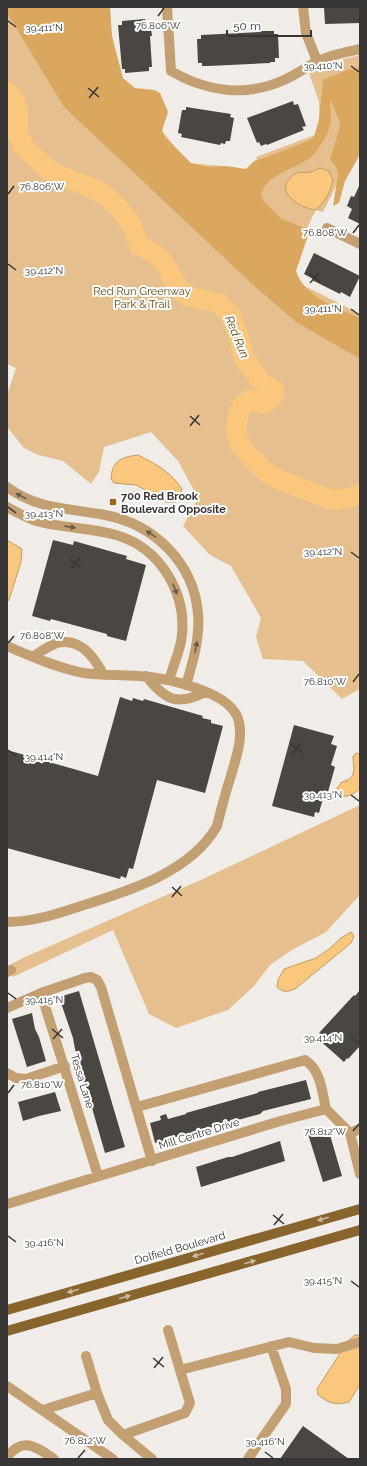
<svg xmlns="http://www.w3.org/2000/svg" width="367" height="1466" viewBox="0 0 367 1466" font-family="Raleway,sans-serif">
<rect width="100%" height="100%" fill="#f0ede8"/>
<!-- green -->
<path fill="#e5c08e" d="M7,7L113,70L188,163L234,167L241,187L264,178L256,157L320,133L319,102L309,73L337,61L360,55V138L323,212L316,210L283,275L360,314V689L342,699L303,661L263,659L256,637L261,618L231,566L210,555L183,526L198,498L178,461L151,432L104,447L99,472L91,484L63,461L38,455L24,448L7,427V395L16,368L7,364Z
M360,805V895L326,932L292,950L270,965L254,986L228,1010L176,1028L149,1014L113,930L13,977L7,968V966L25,957L203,879Z"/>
<!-- forest -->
<path fill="#daa75e" d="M7,7H110L112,36L123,78L135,88L154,90L160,93L168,112L162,131L165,137L191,163L207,167L226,166L246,169L254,161L267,157L308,141L314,137L319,119L323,80L347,70L360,68V152L358,158L345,181L339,203L333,206L338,175L337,169L330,159L339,130L340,123L331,100C329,107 331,111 331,118C331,130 322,143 316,152C301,170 269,170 261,194L263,200L282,219L310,230L296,271C304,297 338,308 360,318V359L296,322L252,284L64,107L7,13Z"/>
<!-- water -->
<path fill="#fac77d" stroke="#c09c67" d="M320,168L329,171L333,180C330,193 326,201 315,210C298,207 271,190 295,174C300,171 306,173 311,172C314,171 317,169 320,168Z
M138,455C156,464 171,472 182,489L179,497L176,502H166L136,485L114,483L111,479C112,460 122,457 138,455Z
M7,540L22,549L21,562L9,600L7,602Z
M356,753L360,754V789C353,794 345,800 337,793V788L342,782C358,778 353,768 353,756Z
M351,932L354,936L351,943L295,989C287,992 284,993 277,987L278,980L284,969L316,958L329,949L341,938Z
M355,1335H360V1384L349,1402C334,1406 330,1403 318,1395L317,1389L348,1341Z"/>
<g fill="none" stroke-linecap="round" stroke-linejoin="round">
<!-- river -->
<path stroke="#fac77d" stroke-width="20" d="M7,91L13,97L18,109V134L24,147L51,172L94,189L106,196L118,207L131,224L139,245L151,251L163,261L179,289L189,297L219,303L230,314L238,334L244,358L261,382L275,391C265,409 265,404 249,400C240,406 239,411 237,421C236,426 236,432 237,437C239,448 264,472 275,478L329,499L339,500L360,494"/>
</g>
<!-- building -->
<path fill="#4a4743" d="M324,7H360V23L325,24Z
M145,19L146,23L150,22V28H151L152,36H150L152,67H149V71L125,73V69H122L118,25H122V21Z
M260,31H274V34H278L279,58H275V62H270V63L208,66H202V63H198L197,39H201V35L260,32Z
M293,101L294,105L298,104L306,126L302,127L304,130L267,145L266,144L261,146L259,142L257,143L247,118Z
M186,107L231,114L230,117L234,118L230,141H226L225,144L221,143L220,145L181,137L182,134L178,133L182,110H186Z
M360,184V224L348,218L352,209L347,206L351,196L354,197Z
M314,253L360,276L350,297L341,292L340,294L312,280L313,279L304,274Z
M53,540L73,545L74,541L127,556L126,559L146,565L126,641L107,636V634L51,619L50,621L32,616Z
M120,697L132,701L133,698L143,701L144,699L203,716L202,718L211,720V723L223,726L205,793L157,780L133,869L129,868L126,878L121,876L120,879L7,848V750L98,776Z
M294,725L334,736L331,744L337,746L331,765L335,767L328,792L325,791L319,813L315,812L314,817L272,806Z
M360,990V1046L348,1059L347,1058L344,1062L317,1038L321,1034L319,1033L330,1021L354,995L355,996Z
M79,991L125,1147L105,1153L75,1049L73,1038L59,997Z
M32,1013L35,1029L39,1037L46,1061L27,1067L12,1019Z
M306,1080L311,1099L263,1111L260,1114L155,1143L150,1123L161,1120L160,1116L166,1114L168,1119L186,1114V1113L258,1093V1092Z
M55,1092L61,1111L39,1116L23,1121L18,1102Z
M328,1128L342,1176L323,1182L308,1134Z
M280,1141L285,1161L201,1187L196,1167L228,1157H232Z
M303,1426L349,1459H280Z"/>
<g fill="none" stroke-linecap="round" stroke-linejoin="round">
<!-- minor -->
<path stroke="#c3a071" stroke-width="10" d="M167,7L171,71C207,92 246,97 284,80C296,75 305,68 316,62C329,55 346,52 360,49
M303,7L306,33L317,61
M327,228L360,244
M7,487C38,510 70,508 105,515C154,524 194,563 198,614C200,638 193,662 186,685
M7,507C18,513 28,519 40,522C65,528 91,528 116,535C161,548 189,595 181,642C178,655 173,667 169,680
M7,646C32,657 58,668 84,673C102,676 121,674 139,676C166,678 233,691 239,722C243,741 235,761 230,779C225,794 221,810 217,826C191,872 129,891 81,906C57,914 32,922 7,922
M33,657C40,652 48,646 57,643C80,637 94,657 103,674
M146,676C165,699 176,707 205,692
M7,972L11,970
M41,993L98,1176
M7,1008L41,993L85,978L91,977L97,980L101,987L152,1161
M7,1073L16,1078L26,1079L65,1066
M137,1107L305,1060C321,1070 322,1092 326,1109
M350,1133L360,1129
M7,1204L284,1120L326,1109L350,1133L360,1174
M168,1330L180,1370
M86,1356L97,1393
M7,1386L113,1459
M43,1410L97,1393L108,1420L123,1435L185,1413L190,1403L180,1370L289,1342L314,1348L337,1349L360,1342
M123,1435L152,1459
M7,1457C23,1436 37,1447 54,1459
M248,1459L286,1404V1389L271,1346"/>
<!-- major -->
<path stroke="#89652e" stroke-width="10" d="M7,1310L360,1209
M7,1331L360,1230"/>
</g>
<!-- one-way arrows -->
<defs><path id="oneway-solid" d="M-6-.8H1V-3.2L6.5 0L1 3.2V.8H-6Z"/></defs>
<g fill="#685b49">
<use href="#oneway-solid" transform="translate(21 496) rotate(-152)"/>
<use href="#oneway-solid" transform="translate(70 527) rotate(9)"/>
<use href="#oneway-solid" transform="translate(151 534) rotate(-146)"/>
<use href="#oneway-solid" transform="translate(175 589) rotate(68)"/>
<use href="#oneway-solid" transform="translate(196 647) rotate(-79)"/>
</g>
<g fill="#cabaa1">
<use href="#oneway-solid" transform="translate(323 1219) rotate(164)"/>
<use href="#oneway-solid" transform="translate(198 1255) rotate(164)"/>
<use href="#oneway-solid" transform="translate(250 1262) rotate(-16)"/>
<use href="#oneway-solid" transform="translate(73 1291) rotate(164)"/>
<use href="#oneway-solid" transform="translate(125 1297) rotate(-16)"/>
</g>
<!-- ticks -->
<path fill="none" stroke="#373634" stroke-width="1.5" d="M158,16L164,8M8,21L16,27M351,66L359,72M88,88L99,97M89,98L98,87M8,194L14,186M353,233L359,225M8,264L16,270M309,273L320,282M310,283L319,273M351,309L359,315M190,416L200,425M190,426L199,415M8,507L16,513M351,552L359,558M70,559L81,568M71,568L80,558M8,643L14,636M353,682L359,674M291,744L302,753M8,750L16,756M292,754L301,743M351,795L359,801M172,887L182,896M172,897L181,886M8,993L16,999M52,1029L63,1038M351,1038L359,1044M53,1039L62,1029M8,1093L14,1085M353,1131L359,1124M273,1215L284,1224M274,1225L283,1214M8,1236L16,1242M351,1281L359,1287M153,1358L164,1367M154,1368L163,1357M265,1452L273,1458M78,1458L85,1450"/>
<!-- markers -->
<rect fill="#98691a" stroke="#fff" stroke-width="1.5" x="109" y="498" width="8" height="8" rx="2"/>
<g text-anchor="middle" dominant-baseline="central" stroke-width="4" stroke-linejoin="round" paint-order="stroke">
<!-- park labels -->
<g font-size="11" fill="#68460c" stroke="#fff">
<text x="142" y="291">Red Run Greenway<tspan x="142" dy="13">Park &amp; Trail</tspan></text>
</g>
<!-- poi labels -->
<g font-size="11" font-weight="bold" fill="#373634" stroke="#fff" text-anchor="start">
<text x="121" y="496">700 Red Brook<tspan x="121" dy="13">Boulevard Opposite</tspan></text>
</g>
<!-- street labels -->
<g font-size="11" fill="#373634" stroke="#fff">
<text transform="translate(82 1081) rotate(73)">Tessa Lane</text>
<text transform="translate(199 1134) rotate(-17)">Mill Centre Drive</text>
<text transform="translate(180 1248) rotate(-16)">Dolfield Boulevard</text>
</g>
<!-- water labels -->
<g font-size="12" font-style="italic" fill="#68460d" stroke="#fff">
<text transform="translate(237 337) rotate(68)">Red Run</text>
</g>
</g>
<g font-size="10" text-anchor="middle" fill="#373634" stroke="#fff" stroke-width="4" stroke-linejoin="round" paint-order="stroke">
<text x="158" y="29">76.806°W</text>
<text x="44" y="31">39.411°N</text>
<text x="323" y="69">39.410°N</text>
<text x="42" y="190">76.806°W</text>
<text x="325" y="236">76.808°W</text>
<text x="44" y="274">39.412°N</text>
<text x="323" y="312">39.411°N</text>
<text x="44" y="517">39.413°N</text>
<text x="323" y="555">39.412°N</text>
<text x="42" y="639">76.808°W</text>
<text x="325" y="685">76.810°W</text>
<text x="44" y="760">39.414°N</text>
<text x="323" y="798">39.413°N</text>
<text x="44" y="1003">39.415°N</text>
<text x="323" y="1041">39.414°N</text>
<text x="42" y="1088">76.810°W</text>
<text x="325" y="1135">76.812°W</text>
<text x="44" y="1246">39.416°N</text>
<text x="323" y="1284">39.415°N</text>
<text x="85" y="1444">76.812°W</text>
<text x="265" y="1445">39.416°N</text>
</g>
<!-- border -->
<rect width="367" height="1466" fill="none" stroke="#373634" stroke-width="16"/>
<!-- scale -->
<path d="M227 30v6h84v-6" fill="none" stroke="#373634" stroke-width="2"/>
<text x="233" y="30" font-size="12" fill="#373634" stroke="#ffffff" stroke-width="3" paint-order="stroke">50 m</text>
</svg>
